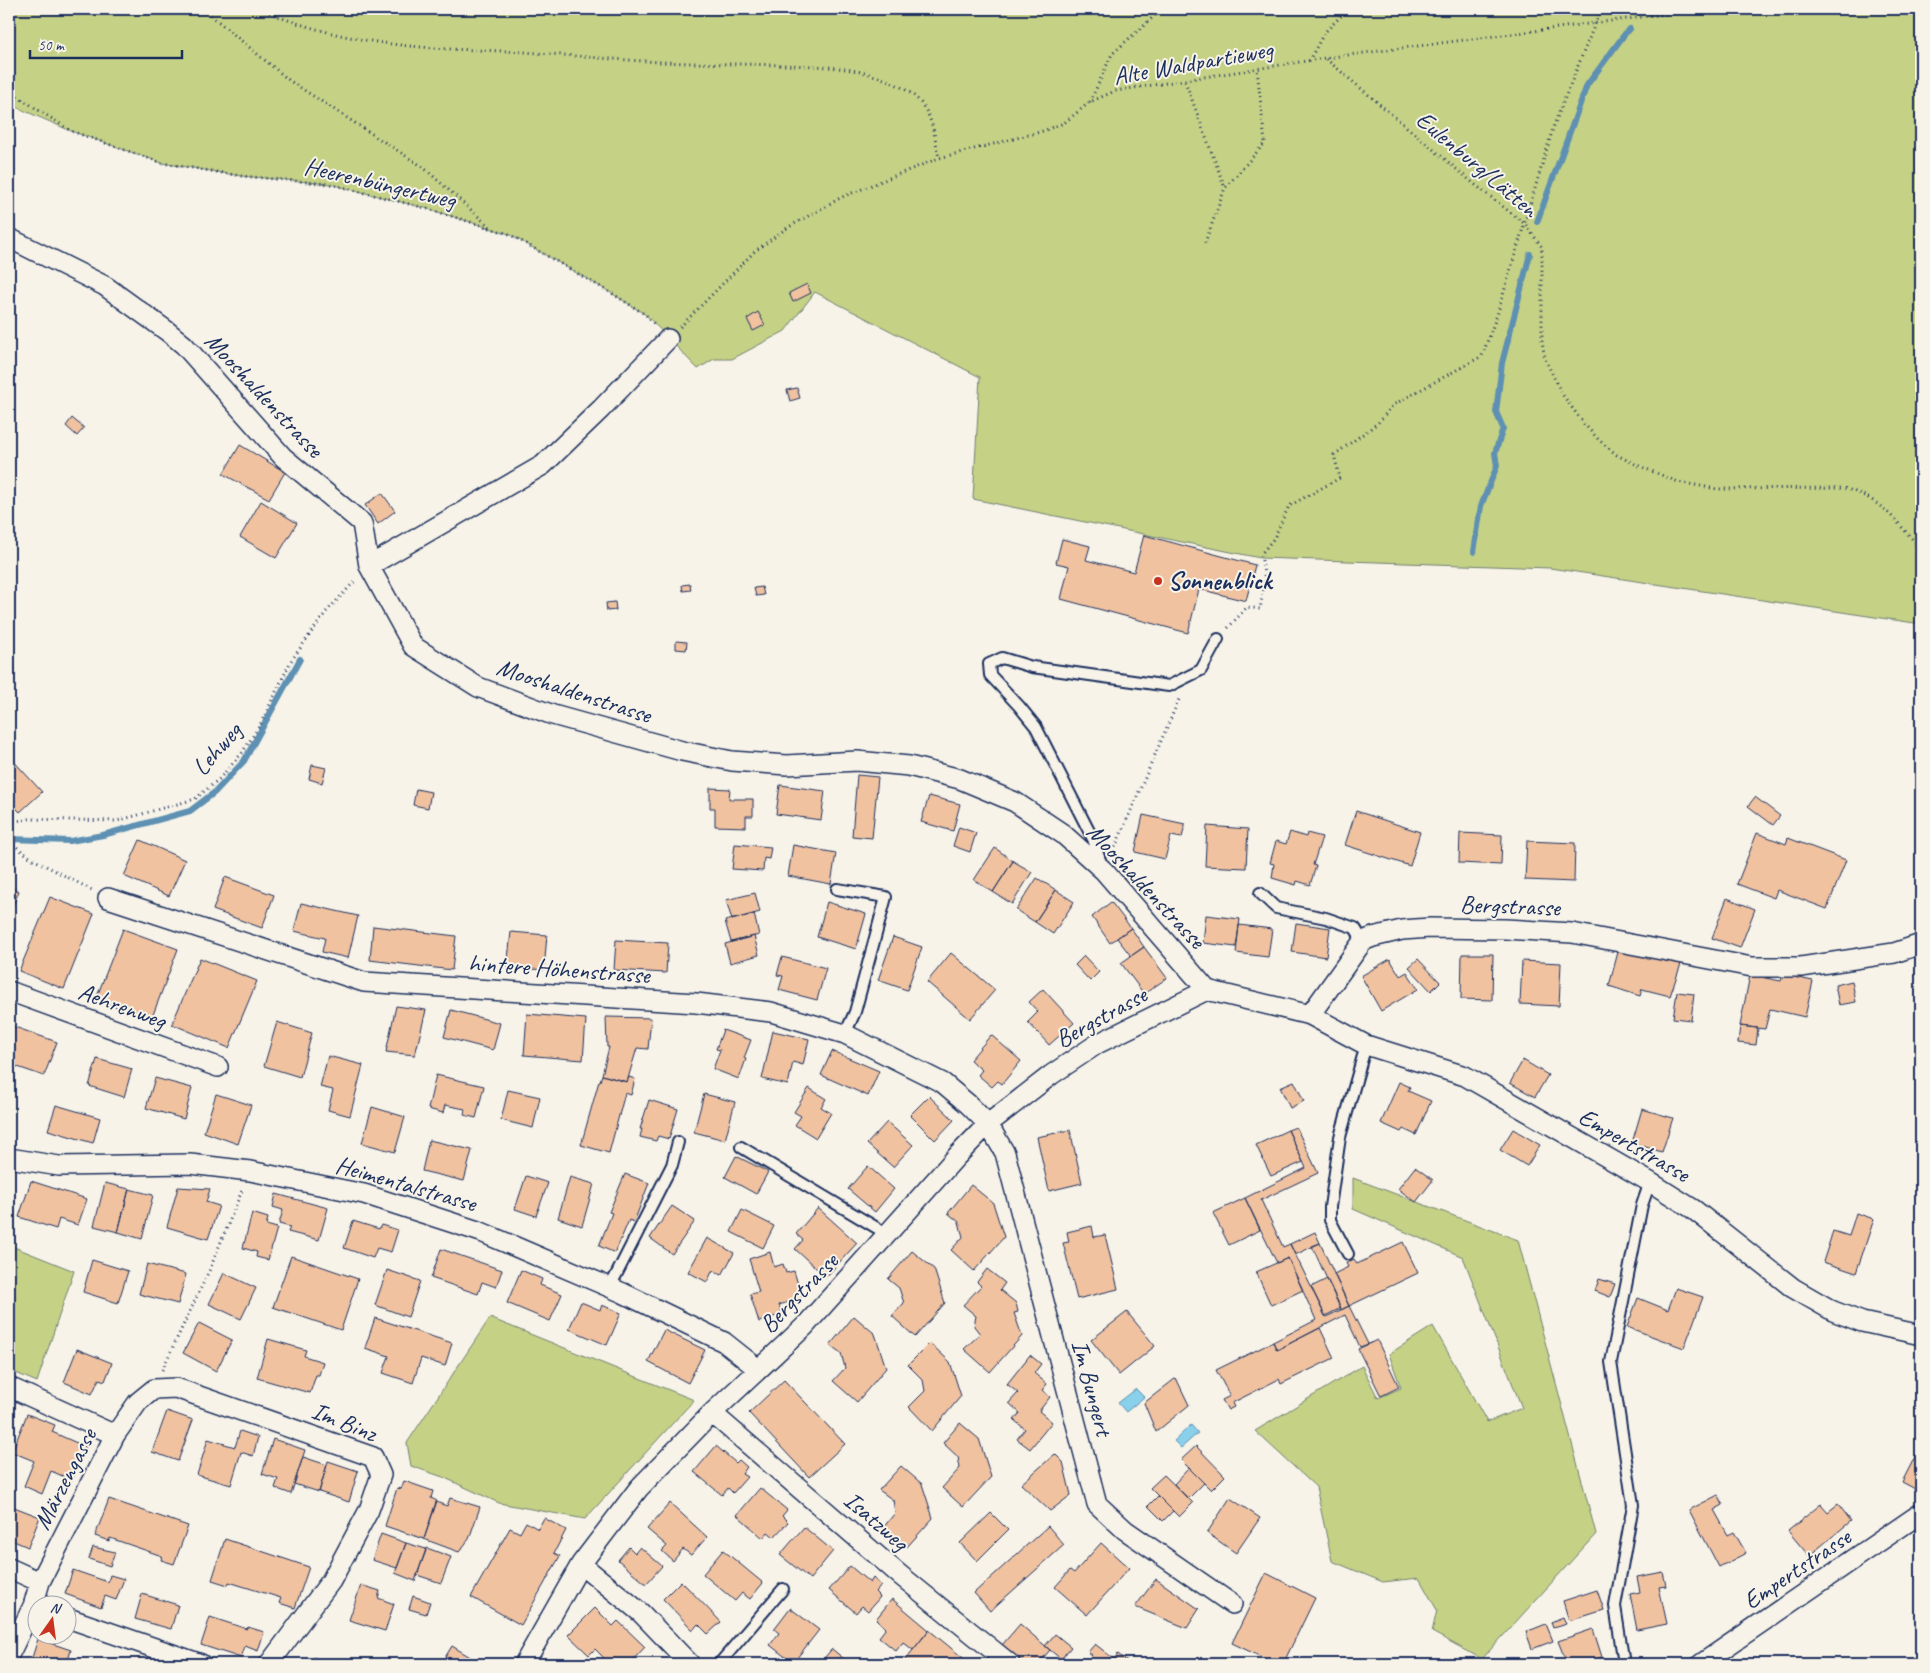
<svg xmlns="http://www.w3.org/2000/svg" width="1930" height="1673" viewBox="0 0 1930 1673" font-family="Caveat,sans-serif">
<rect width="100%" height="100%" fill="#f7f3e8"/>
<filter id="ink" filterUnits="userSpaceOnUse"><feTurbulence type="fractalNoise" baseFrequency=".02" numOctaves="2"/><feDisplacementMap in="SourceGraphic" scale="10" xChannelSelector="R" yChannelSelector="G"/><feConvolveMatrix kernelMatrix="1 2 1 2 8 2 1 2 1" color-interpolation-filters="sRGB"/></filter>
<g filter="url(#ink)">
<!-- green -->
<path fill="#c5d185" stroke="#708072" d="M9,9H1921V624L1550,568L1260,558L973,499L980,377L815,292L785,331L732,359H714L698,369L646,315L613,294L509,234L425,208L330,184L241,176L162,163L71,131L9,104Z
M1353,1178L1518,1240L1596,1534L1482,1659L1432,1632L1437,1610L1419,1578L1383,1582L1332,1561L1316,1487L1255,1431L1362,1366L1378,1398L1401,1388L1389,1354L1433,1326L1487,1422L1522,1408L1463,1257L1353,1209Z
M9,1245L74,1271L37,1382L9,1370Z
M490,1318L694,1400L585,1519L499,1503L443,1477L411,1466L407,1443Z"/>
<!-- water -->
<path fill="#89d0eb" stroke="#5d90b3" d="M1136,1389L1144,1397L1126,1412L1118,1403Z
M1191,1425L1198,1433L1181,1448L1174,1441Z"/>
<g fill="none" stroke-linecap="round" stroke-linejoin="round">
<!-- stream -->
<path stroke="#5d90b3" stroke-width="6" d="M1537,222L1587,85L1627,31L1630,29
M1474,552L1481,506L1497,466L1495,453L1503,428L1496,412L1502,363L1530,254
M9,839L70,841L103,835L190,811L215,792L244,761L300,659"/>
</g>
<!-- building -->
<path fill="#f1c2a0" stroke="#1b2f5e" d="M807,284L811,293L793,302L789,293Z
M758,312L765,325L753,331L747,319Z
M797,388L800,398L790,401L787,390Z
M72,418L84,428L77,436L66,426Z
M240,445L285,472L269,499L223,474Z
M382,493L395,511L378,524L365,505Z
M261,501L297,523L276,558L240,537Z
M1144,535L1255,565L1246,601L1199,589L1188,633L1061,599L1069,566L1056,563L1062,539L1090,546L1086,560L1134,572Z
M690,584L691,590L683,591L682,585Z
M762,587L764,595L756,596L754,588Z
M615,602L616,610L607,611L606,603Z
M676,641L687,642L686,650L676,649Z
M9,756L42,792L20,812L14,806L9,812Z
M312,765L326,768L322,783L309,779Z
M857,775L878,777L872,838L852,836Z
M780,785L825,791L821,820L776,814Z
M710,788L730,789L729,799H753V816H746V827L715,826V808H710Z
M416,789L431,792L428,808L413,805Z
M929,796L960,804L953,831L921,822Z
M1755,797L1780,816L1773,825L1748,806Z
M1356,811L1420,832L1410,866L1345,845Z
M1143,815L1185,824L1182,838L1171,836L1165,859L1135,852Z
M1207,826L1248,829L1246,868L1205,866Z
M959,827L976,833L970,852L953,846Z
M1290,832L1306,837L1307,833L1322,837L1313,865L1316,866L1310,885L1297,881L1296,885L1272,878L1274,864L1270,863L1276,841L1286,844Z
M1460,833L1502,835L1501,865L1459,863Z
M1757,833L1786,844L1788,838L1846,860L1827,909L1777,890L1774,898L1737,884Z
M140,840L185,860L169,896L124,876Z
M1527,841L1575,843L1574,882L1525,880Z
M735,844L771,847L769,859L764,858L763,871L732,869Z
M793,845L836,853L831,884L788,876Z
M995,848L1013,861L993,892L974,880Z
M1013,861L1032,872L1012,904L993,892Z
M225,877L274,895L262,928L213,910Z
M1037,878L1056,890L1035,922L1016,910Z
M9,886L19,891L9,915Z
M1056,890L1074,902L1053,934L1035,922Z
M755,893L760,912L732,920L726,900Z
M50,897L94,914L64,989L19,971Z
M1727,898L1755,909L1740,948L1712,938Z
M827,902L866,914L856,949L817,937Z
M1111,902L1131,928L1110,943L1092,917Z
M301,903L358,916L348,958L322,952L325,938L294,931Z
M754,914L759,935L731,942L725,921Z
M1206,915L1240,919L1236,947L1203,943Z
M1296,923L1330,928L1326,957L1292,952Z
M1239,925L1272,929L1268,957L1236,953Z
M373,926L456,936L452,970L370,960Z
M1131,928L1144,947L1131,956L1117,938Z
M123,929L178,949L151,1020L96,999Z
M511,932L547,935L544,970L507,967Z
M754,936L759,955L730,963L725,944Z
M893,937L922,947L907,990L878,980Z
M616,940L668,943L666,973L614,970Z
M1144,947L1167,978L1144,994L1121,963Z
M1633,950L1681,964L1670,996L1642,989L1640,996L1609,986L1618,952Z
M951,953L995,990L970,1019L927,982Z
M1462,954H1493L1492,1000L1461,999Z
M1084,956L1099,972L1090,981L1075,965Z
M782,957L826,968L817,1000L779,990L783,976L777,975Z
M200,958L257,981L229,1048L172,1024Z
M1390,959L1400,976L1407,972L1418,989L1381,1011L1361,976Z
M1418,959L1440,982L1431,991L1409,967Z
M1522,961L1561,963L1559,1006L1520,1004Z
M1750,975L1781,981L1783,975L1813,981L1805,1017L1770,1009L1765,1029L1740,1026Z
M1852,981L1856,1002L1839,1005L1835,985Z
M1043,989L1074,1023L1049,1045L1028,1022L1038,1012L1029,1002Z
M1677,992L1694,994L1691,1020L1673,1018Z
M396,1006L426,1010L415,1055L386,1052Z
M451,1010L500,1023L493,1050L444,1037Z
M527,1014L586,1019L583,1060L524,1055Z
M606,1017L651,1018L648,1049L637,1048L627,1082L602,1075L609,1047H607Z
M277,1022L312,1033L300,1077L264,1066Z
M9,1025L57,1042L44,1076L9,1064Z
M1740,1026L1758,1028L1756,1045L1738,1043Z
M723,1030L751,1040L744,1058L746,1059L739,1079L713,1069L720,1050L716,1049Z
M773,1031L809,1039L803,1065L793,1062L788,1085L762,1079Z
M991,1035L1021,1061L1002,1084L998,1081L992,1087L978,1075L982,1070L970,1060Z
M832,1051L879,1071L868,1096L821,1075Z
M328,1056L363,1065L350,1116L328,1110L333,1090L320,1087Z
M97,1059L132,1069L124,1097L89,1086Z
M1523,1060L1548,1075L1535,1097L1510,1083Z
M436,1075L484,1086L476,1118L464,1115L465,1109L445,1105L443,1113L428,1109Z
M602,1075L627,1082L629,1077L635,1079L631,1095L625,1093L609,1153L581,1145L599,1081H600Z
M155,1078L192,1088L184,1119L146,1108Z
M1294,1081L1304,1101L1290,1108L1280,1087Z
M1399,1082L1410,1087L1408,1091L1431,1101L1416,1135L1403,1129L1401,1132L1381,1123Z
M809,1088L826,1099L821,1107L831,1113L816,1138L795,1125L801,1116L794,1112Z
M508,1090L540,1097L533,1128L501,1120Z
M216,1094L251,1105L238,1144L204,1132Z
M704,1094L735,1102L725,1140L694,1132Z
M929,1096L954,1120L935,1140L910,1115Z
M649,1100L678,1109L669,1139L658,1136L656,1141L640,1137L642,1129H640Z
M56,1105L100,1118L93,1143L48,1130Z
M372,1107L405,1117L395,1152L362,1143Z
M1642,1109L1673,1118L1662,1152L1632,1143Z
M887,1122L913,1145L893,1167L867,1144Z
M1296,1127L1318,1173L1261,1200L1283,1247L1290,1244L1326,1317L1349,1306L1368,1344L1360,1347L1345,1315L1277,1350L1273,1342L1316,1320L1288,1258L1277,1263L1245,1198L1306,1168L1288,1130Z
M1513,1129L1540,1145L1527,1166L1500,1150Z
M1070,1130L1082,1183L1049,1191L1037,1137Z
M1288,1130L1303,1162L1271,1176L1256,1145Z
M429,1140L472,1150L464,1181L422,1171Z
M736,1156L768,1172L756,1194L725,1177Z
M868,1166L894,1189L875,1212L848,1189Z
M1415,1167L1433,1180L1416,1202L1398,1189Z
M625,1174L649,1183L634,1222L629,1220L615,1253L599,1246L612,1213L609,1212Z
M526,1176L548,1183L536,1216L515,1209Z
M570,1177L594,1184L582,1226L558,1218Z
M31,1181L87,1199L78,1225L59,1219L56,1229L19,1217Z
M105,1183L129,1189L118,1232L94,1226Z
M971,1185L993,1203L1004,1237L974,1271L951,1250L963,1237L959,1222L948,1213Z
M178,1187L210,1189L206,1202L219,1206L208,1239L167,1227Z
M129,1189L153,1195L142,1239L118,1232Z
M276,1194L328,1208L319,1240L288,1232L290,1227L279,1224L283,1210L273,1207Z
M1245,1198L1260,1230L1229,1245L1213,1213Z
M672,1206L695,1221L672,1254L650,1238Z
M818,1208L857,1243L826,1277L795,1249L803,1240L796,1234Z
M742,1210L774,1226L763,1248L731,1232Z
M252,1213L268,1218L266,1225L277,1228L268,1260L256,1257L257,1252L243,1248Z
M1856,1213L1874,1219L1856,1273L1823,1262L1833,1231L1849,1236Z
M353,1221L379,1229L381,1225L398,1230L391,1252L377,1248L373,1258L344,1248Z
M1092,1226L1094,1237L1105,1235L1118,1289L1077,1299L1063,1243L1069,1242L1067,1232Z
M1315,1232L1320,1243L1295,1255L1290,1244Z
M707,1238L734,1253L722,1275L713,1270L707,1282L688,1272Z
M1403,1242L1418,1273L1349,1306L1334,1274L1348,1267L1346,1263L1354,1259L1357,1264Z
M1320,1243L1349,1306L1341,1310L1312,1246Z
M441,1249L502,1270L496,1287L482,1282L478,1294L431,1278Z
M912,1251L934,1269L945,1303L915,1337L892,1316L904,1303L899,1288L888,1279Z
M770,1252L774,1267L783,1264L786,1273L794,1271L802,1298L779,1305L782,1314L759,1322L750,1294L759,1292L749,1259Z
M291,1256L358,1279L341,1330L273,1307Z
M1288,1258L1303,1290L1271,1305L1256,1272Z
M92,1260L128,1271L118,1303L83,1292Z
M147,1264L186,1274L178,1304L139,1294Z
M987,1269L1005,1283L1000,1290L1016,1303L1018,1312L1014,1313L1022,1336L990,1372L964,1349L980,1334L974,1326L976,1316L963,1305L981,1286L977,1282Z
M387,1270L420,1281L408,1317L375,1305Z
M521,1270L542,1279L540,1285L562,1294L550,1321L507,1303Z
M224,1273L256,1288L241,1319L209,1304Z
M1327,1279L1341,1308L1325,1316L1311,1287Z
M1599,1279L1615,1284L1610,1297L1595,1291Z
M1676,1288L1703,1297L1684,1348L1627,1327L1638,1298L1668,1310Z
M581,1302L600,1310L602,1305L621,1313L607,1345L569,1329Z
M1127,1312L1155,1346L1119,1375L1091,1340Z
M854,1316L875,1334L886,1368L857,1402L833,1381L845,1368L841,1353L830,1345Z
M375,1318L452,1343L445,1366L421,1358L413,1383L383,1373L389,1356L365,1348Z
M199,1323L232,1340L216,1371L183,1353Z
M1320,1328L1334,1358L1281,1384L1279,1379L1232,1403L1234,1407L1228,1410L1222,1400L1230,1396L1216,1370L1273,1342L1277,1350Z
M664,1330L705,1350L688,1383L648,1362Z
M268,1339L306,1350L304,1356L323,1362L319,1375H316L310,1393L257,1378Z
M1377,1340L1399,1387L1381,1396L1358,1349Z
M930,1343L950,1362L961,1396L932,1431L909,1407L925,1391L923,1380L908,1365Z
M77,1349L112,1363L105,1381L99,1379L92,1394L64,1382Z
M1030,1355L1041,1364L1034,1373L1047,1384L1042,1390L1050,1397L1039,1411L1052,1422L1030,1449L1017,1439L1025,1429L1014,1420L1020,1413L1009,1403L1018,1393L1007,1384Z
M1176,1378L1189,1405L1156,1432L1144,1403Z
M784,1380L845,1444L809,1477L749,1413Z
M167,1411L193,1420L178,1461L152,1452Z
M27,1414L55,1425L52,1432L86,1447L72,1480L51,1471L42,1494L24,1486L34,1461L12,1452Z
M960,1423L979,1439L991,1477L963,1507L942,1488L960,1468L958,1457L943,1443Z
M240,1431L258,1437L253,1456L241,1452L231,1485L197,1475L208,1439L235,1447Z
M273,1439L305,1450L291,1494L275,1488L278,1479L262,1474Z
M1921,1445V1492L1902,1482Z
M716,1446L736,1463L739,1460L747,1467L742,1474L747,1477L733,1493L728,1488L722,1495L694,1472Z
M1196,1446L1225,1476L1211,1490L1181,1460Z
M1055,1454L1063,1462L1071,1495L1050,1511L1021,1484Z
M303,1457L327,1465L319,1492L294,1484Z
M328,1461L358,1471L349,1502L319,1492Z
M901,1466L922,1484L933,1518L907,1547L883,1528L895,1513L893,1500L879,1490Z
M1189,1468L1204,1483L1188,1499L1174,1484Z
M1164,1475L1193,1503L1179,1517L1150,1488Z
M404,1481L433,1491L431,1498L437,1501L424,1539L385,1526L397,1488L401,1489Z
M760,1488L787,1510L782,1516L788,1522L774,1537L768,1532L763,1538L737,1515Z
M1718,1495L1723,1505L1714,1510L1728,1535L1734,1532L1746,1553L1719,1567L1689,1510Z
M1158,1496L1173,1511L1163,1521L1148,1506Z
M450,1498L480,1507L469,1539L459,1552L424,1539L436,1502L447,1506Z
M1230,1498L1260,1518L1236,1553L1207,1533Z
M109,1499L188,1526L174,1564L161,1560L162,1556L110,1538L109,1541L95,1536Z
M670,1503L707,1537L691,1555L683,1549L673,1561L662,1551L667,1546L647,1529Z
M1821,1504L1828,1512L1838,1504L1851,1521L1809,1556L1788,1531Z
M9,1505L40,1517L28,1547L9,1539Z
M991,1513L1008,1530L977,1561L960,1543Z
M544,1518L566,1530L554,1553L560,1556L521,1625L471,1597L510,1528L520,1533L526,1522L538,1529Z
M1048,1526L1064,1545L990,1611L974,1593Z
M804,1527L833,1551L810,1579L780,1555Z
M381,1534L406,1543L397,1568L372,1560Z
M225,1539L309,1567L295,1608L279,1603L281,1598L229,1582L228,1585L212,1580Z
M406,1543L426,1549L415,1581L395,1573Z
M1101,1543L1129,1568L1087,1615L1055,1587L1070,1570L1074,1573Z
M93,1547L115,1552L110,1566L89,1559Z
M629,1547L635,1553L640,1547L662,1566L646,1584L618,1560Z
M427,1548L451,1557L441,1583L417,1575Z
M723,1550L763,1583L750,1599L742,1593L735,1601L703,1574Z
M850,1566L870,1583L873,1578L881,1585L875,1592L880,1597L868,1611L862,1606L856,1613L829,1590Z
M73,1570L108,1582L110,1575L124,1579L116,1600L105,1596L101,1607L65,1594Z
M1663,1572L1666,1586L1659,1587L1667,1624L1637,1630L1630,1594L1640,1592L1637,1577Z
M1266,1573L1315,1598L1283,1664H1276L1232,1643Z
M1156,1579L1199,1609L1187,1628L1135,1607Z
M681,1581L721,1622L708,1634L698,1624L693,1630L663,1599Z
M361,1585L380,1591L378,1598L394,1604L385,1631L349,1620Z
M1597,1590L1604,1610L1569,1621L1563,1601Z
M142,1594L178,1605L171,1629L135,1619Z
M413,1596L430,1602L426,1614L409,1609Z
M892,1599L929,1630L913,1650L903,1642L896,1651L879,1637L886,1628L876,1619Z
M595,1608L613,1626L618,1621L645,1647L629,1664H610L595,1649L589,1655L568,1635Z
M790,1608L819,1630L793,1663L770,1645L779,1633L774,1629Z
M210,1617L247,1629L248,1627L264,1632L258,1651L245,1646L241,1658L201,1645Z
M1563,1617L1566,1624L1553,1628L1551,1622Z
M1020,1624L1050,1650L1038,1664H1025L1002,1645Z
M1546,1624L1553,1641L1532,1649L1526,1632Z
M1593,1629L1602,1657L1582,1664H1567L1558,1641Z
M929,1630L968,1662L967,1664H909L905,1660Z
M1055,1634L1071,1647L1061,1659L1045,1646Z
M38,1639L71,1650L67,1664H30Z
M1095,1644L1114,1659L1110,1664H1084L1092,1655L1088,1652Z
M452,1646L482,1664H441Z
M832,1649L850,1664H819Z
M1118,1654L1130,1664H1110Z
M314,1657L323,1664H309Z
M102,1660L115,1664H101Z"/>
<g fill="none" stroke-linecap="round" stroke-linejoin="round">
<defs>
<path id="service" d="M1102,866L1093,839L1036,727L1019,706L990,675L989,664L1002,658L1032,667L1169,686L1201,670L1218,639
M837,889L886,897L855,1012L845,1034
M1260,893L1276,908L1326,918L1355,928L1363,941
M741,1147L887,1234
M1348,1254L1330,1220V1207L1340,1137L1366,1045
M610,1287L672,1165L678,1142
M719,1664L783,1589
M1624,1664L1615,1606L1633,1505L1611,1362L1642,1205L1650,1182"/>
<path id="minor" d="M9,238L105,286L167,331L184,345L283,457L362,523L369,566L413,646L478,687L553,715L682,751L732,761L787,765L857,761L909,766L960,779L1015,802L1063,834L1104,871L1207,990
M369,566L543,465L601,409L668,339
M108,898L364,982L696,1003L771,1012L845,1034L943,1083L968,1104L988,1124L1005,1153L1097,1504L1125,1530L1232,1604
M9,991L218,1067
M1310,1015L1363,941L1373,937L1402,930L1430,928L1505,929L1572,933L1752,967H1801L1894,953L1921,944
M9,1158L59,1166L190,1164L250,1171L364,1194L481,1232L623,1293L724,1342L758,1369
M9,1387L115,1435
M712,1413L900,1575L1010,1664
M581,1564L641,1613L690,1664
M9,1568L40,1582
M68,1618L201,1664
M9,1655L33,1606L40,1582L115,1435L138,1402L154,1389L176,1388L373,1457L381,1475L369,1510L331,1581L269,1664
M524,1664L581,1564L639,1488L712,1413L805,1326L957,1156L988,1124L1051,1075L1097,1044L1207,990L1310,1015L1366,1045L1465,1076L1650,1182L1693,1209L1793,1288L1833,1311L1862,1322L1921,1335
M1701,1664L1921,1513"/>
</defs>
<!-- service casing -->
<use href="#service" stroke="#1b2f5e" stroke-width="14"/>
<!-- minor casing -->
<use href="#minor" stroke="#1b2f5e" stroke-width="22"/>
<!-- path -->
<path stroke="#1b2f5e" stroke-width="3" stroke-dasharray="1 4" stroke-linecap="butt" d="M203,9L290,81L423,167L490,227
M260,9C311,31 366,43 421,47C455,50 490,50 524,52C580,56 637,62 693,63C722,64 752,64 781,65C820,66 859,66 895,84C931,101 932,123 939,158
M1326,59L1473,183L1525,224L1542,247V341L1545,359L1562,394L1584,424L1599,440L1617,455L1637,465L1678,482L1717,489L1843,488C1880,497 1897,522 1921,549
M1309,61L1324,33L1348,9
M1185,81L1225,188
M9,91L71,131L162,163L241,176L330,184L425,208L509,234L613,294L646,315L655,325
M1090,102L1112,54L1162,9
M1205,243L1225,188L1265,143L1257,69
M680,327L755,251L787,228L842,197L939,158L1040,132L1064,123L1090,102L1115,91L1325,58L1704,9
M1228,628L1247,607L1260,609L1265,581L1261,554L1274,538L1289,506L1340,478L1334,455L1378,423L1393,405L1482,356L1497,315L1554,125L1601,9
M9,822L29,819L117,821L195,799L219,779L242,753L260,725L291,661L326,612L355,581
M9,841L31,858L92,890
M1113,852L1180,697
M162,1370L209,1271L243,1188"/>
<!-- service -->
<use href="#service" stroke="#f7f3e8" stroke-width="10"/>
<!-- minor -->
<use href="#minor" stroke="#f7f3e8" stroke-width="19"/>
</g>
</g>
<!-- markers -->
<circle fill="#c8321e" stroke="#f7f3e8" stroke-width="2" cx="1158" cy="581" r="5"/>
<g text-anchor="middle" dominant-baseline="central" stroke-width="4" stroke-linejoin="round" paint-order="stroke">
<!-- street labels -->
<g font-size="25" fill="#1b2f5e" stroke="#f7f3e8">
<text transform="translate(1193 63) rotate(-10)">Alte Waldpartieweg</text>
<text transform="translate(1477 164) rotate(40)">Eulenburg/Lätten</text>
<text transform="translate(380 183) rotate(13)">Heerenbüngertweg</text>
<text transform="translate(264 395) rotate(47)">Mooshaldenstrasse</text>
<text transform="translate(574 691) rotate(18)">Mooshaldenstrasse</text>
<text transform="translate(217 749) rotate(-49)">Lehweg</text>
<text transform="translate(1146 886) rotate(47)">Mooshaldenstrasse</text>
<text transform="translate(1510 906) rotate(2)">Bergstrasse</text>
<text transform="translate(559 969) rotate(4)">hintere Höhenstrasse</text>
<text transform="translate(122 1006) rotate(20)">Aehrenweg</text>
<text transform="translate(1101 1017) rotate(-29)">Bergstrasse</text>
<text transform="translate(1634 1145) rotate(30)">Empertstrasse</text>
<text transform="translate(406 1184) rotate(16)">Heimentalstrasse</text>
<text transform="translate(799 1293) rotate(-46)">Bergstrasse</text>
<text transform="translate(1092 1388) rotate(75)">Im Bungert</text>
<text transform="translate(344 1422) rotate(22)">Im Binz</text>
<text transform="translate(65 1479) rotate(-63)">Märzengasse</text>
<text transform="translate(876 1521) rotate(41)">Isatzweg</text>
<text transform="translate(1797 1569) rotate(-34)">Empertstrasse</text>
</g>
<!-- poi labels -->
<g font-size="25" font-weight="bold" fill="#1b2f5e" stroke="#f7f3e8" text-anchor="start">
<text x="1168" y="581">Sonnenblick</text>
</g>
</g>
<!-- margin -->
<rect width="1930" height="1673" fill="none" stroke="#f7f3e8" stroke-width="30"/>
<rect x="15" y="15" width="1900" height="1643" fill="none" stroke="#1b2f5e" stroke-width="2" filter="url(#ink)"/>
<!-- north arrow -->
<g transform="translate(52 1620) rotate(14)"><circle r="24" fill="#f7f3e8" stroke="#9fa5b1"/>
<path d="M0-4L9 19L0 12L-9 19Z" fill="#c8321e"/>
<text y="-8" font-size="14" font-weight="bold" text-anchor="middle" fill="#1b2f5e">N</text>
</g>
<!-- scale -->
<path d="M30 50v8h152v-8" fill="none" stroke="#1b2f5e" stroke-width="2.5"/>
<text x="38" y="50" font-size="15" fill="#1b2f5e" stroke="#f7f3e8" stroke-width="4" paint-order="stroke">50 m</text>
</svg>
